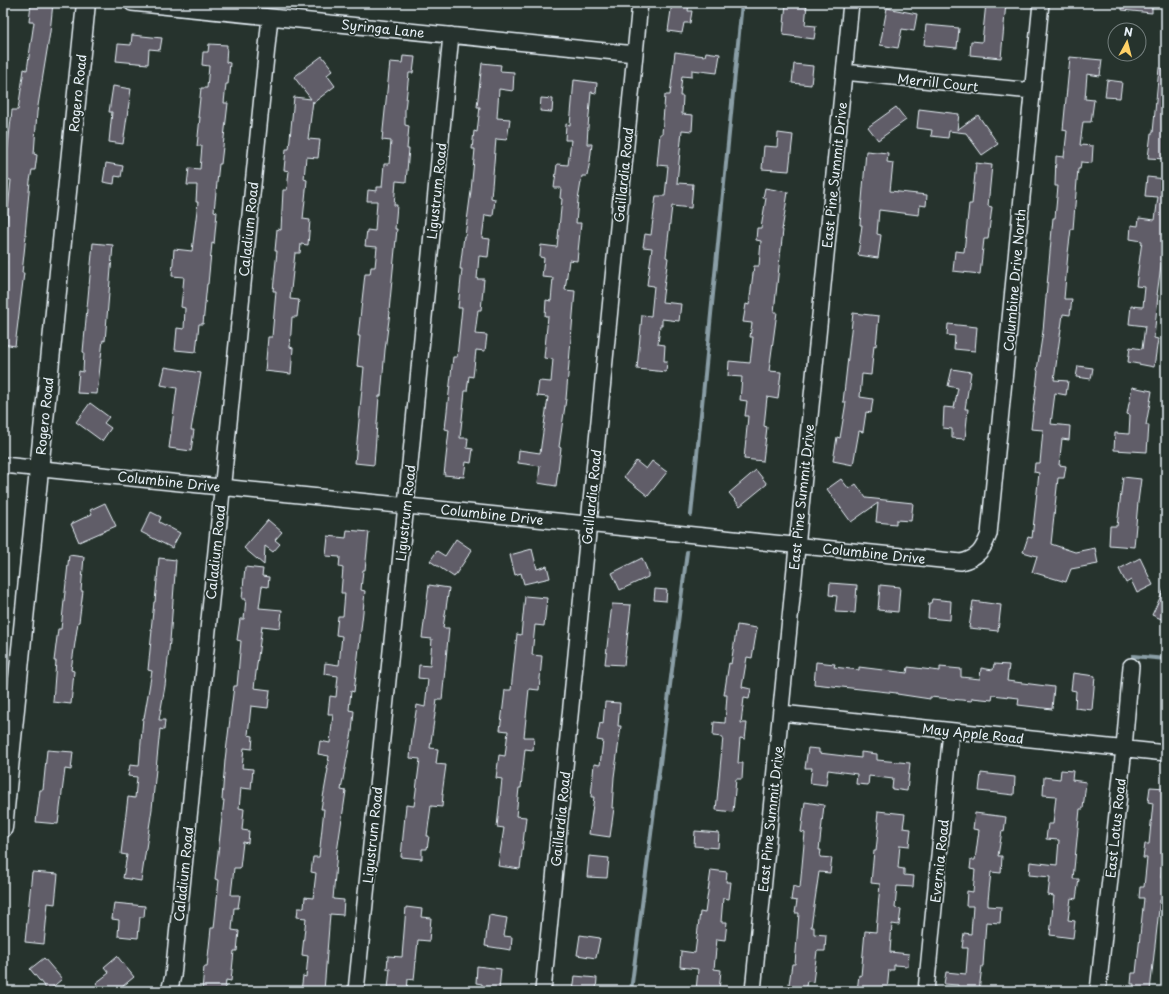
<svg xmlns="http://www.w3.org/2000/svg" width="1169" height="994" viewBox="0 0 1169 994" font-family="'Playpen Sans',sans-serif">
<rect width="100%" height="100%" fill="#26332d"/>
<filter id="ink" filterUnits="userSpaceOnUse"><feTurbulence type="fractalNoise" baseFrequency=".025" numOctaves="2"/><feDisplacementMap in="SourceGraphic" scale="8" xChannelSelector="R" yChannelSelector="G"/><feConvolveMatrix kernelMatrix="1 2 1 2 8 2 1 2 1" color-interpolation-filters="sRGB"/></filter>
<g filter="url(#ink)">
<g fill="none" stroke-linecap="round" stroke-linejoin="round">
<!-- stream -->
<path stroke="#8a9ea6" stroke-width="4" d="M691,515L742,3
M1133,656L1166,659
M631,991L687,552"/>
</g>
<!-- building -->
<path fill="#615d68" stroke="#e8f1f8" d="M31,3H53L50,32L37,112L34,154L37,155L35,170H32L30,181L25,235H26L22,273H24L15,346L3,344V291L6,261H3L11,180L3,179V155H7L12,110H18L24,69L27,70L34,22H29Z
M672,3H689L688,11H692L690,23H684L682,33L668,31Z
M786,3L807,4L805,25L816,26L814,39L783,35Z
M986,3H1006L1001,58L970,55L971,41L982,42Z
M1122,3H1152V13L1122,10Z
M887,8L917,14L914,31L902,29L898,48L880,45Z
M926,25L959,28L957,48L924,45Z
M132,35L162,38L160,50L149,49L148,64L116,61L118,44L131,45Z
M209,44L227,45L226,62L230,63L228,84H226L224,103H228L221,164H219L214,211L217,212L214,244L212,243L208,284H207L203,324H199L196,352L175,350L177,328L184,329L185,308L181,307L184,277L172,276L174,249L192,251L198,202H196L197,185H187L189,168L200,169L202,146H197L200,117H198L201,88H207L209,66L202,65L203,52H208Z
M675,52L705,56L706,52L720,54L717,73L692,70V77L682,76L680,96H683L682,114L693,115L692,131L682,130L677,183L693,184L691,208L672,206L666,257L668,258L662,302L681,304L679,321L662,319V325H660L658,344L665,345L664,361H667L666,372L637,369L642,315L651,316L654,286L647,285L652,248L643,247L645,234L651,235L656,196H665L668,166L657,165L660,134H662L665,95H670Z
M322,56L333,70L327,75L335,86L313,103V101L308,139L320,140L318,158L306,157L304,179L307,180L303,219L310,220L308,245L301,244L300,253H295L290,299L299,300L297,317H292L290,347L293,348L291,374L265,371L268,337H272L276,291H273L277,251H275L277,229L281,230L283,190H287L289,171L284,170L286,149H289L294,97L311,99L294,77Z
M403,56L415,57L413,73H409L405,110V125L409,126L407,149H409L406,182L396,181L394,205H397L395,229H397L389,311L390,312L385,350L381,396H379L374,465L355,463L364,367L357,366L360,336H358L365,274H370L371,267H375L377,247L365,246L367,230L375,231L377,201H367L368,190L377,191V187H382L384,164H389L391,141L382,140L390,62L402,63Z
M1070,57L1102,60L1100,76L1087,74L1085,99L1094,100L1091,122H1083L1080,145L1093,146L1092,163L1081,162L1080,169H1078L1073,229H1071L1068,253L1064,299H1072L1070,315L1063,314L1054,380L1068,381L1066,395L1055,393L1051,424L1070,426L1069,440L1062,439L1059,465L1066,466L1064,478H1058L1051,544L1075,552L1095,548L1098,564L1071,569L1066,582L1032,572L1037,556L1023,552L1028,537L1032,538L1039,473L1034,472L1035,463H1040L1043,430L1031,429L1038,371L1037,370L1043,331L1053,218H1055L1058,186H1055L1056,156L1064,157L1067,131L1063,130Z
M482,63L501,65L500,71L514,72L513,91L499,89L497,118L510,119L507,140L496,139L491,198L495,199L493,216L485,215L482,238L490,239L488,257L479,256L477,279H484L481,310H478L475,334L487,335L485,351L476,350L473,377L469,376L467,391H465L460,438H468L467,448L473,449L471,463L466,462L464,477L444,475L449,430L445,429L453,357H457L462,308H458L462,269H460L464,236H465L471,191L475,149H472L474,131L477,132L480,107H477Z
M794,64L813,66L811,85L792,83Z
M1159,68L1166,69V159L1148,158L1151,133H1153Z
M574,80L597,83L596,93L591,92L588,127L587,144H592L590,161L587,176H582L578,200L576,223H581L577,261L569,260L565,290L575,291L566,399L559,447L561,448L556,486L538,483L540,466L518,463L519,450L540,453L548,397L537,396L539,381L551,382L553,359L544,358L548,316H545L546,300L551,301L553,278L542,277L544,258L540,257L541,245L557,247L562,199L560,198L561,188H554L557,164L568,165L571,140H565L566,124L570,125Z
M1107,80L1122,82L1120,98L1105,97Z
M113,86L131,89L123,144L109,142L112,112H109Z
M541,98L553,99L552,112L540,111Z
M896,107L906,120L878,140L868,127Z
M919,109L959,114L957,130L978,115L998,144L982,155L966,133L949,131L948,138L931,136L932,130L917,128Z
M778,133L793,135L789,171L762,169L764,146L777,147Z
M866,151L888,153L887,162L893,163L890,191L927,195L926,206L920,205L919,215L879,210L877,234L881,235L878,258L858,255L862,225H860Z
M106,163L123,166L121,177L115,176L114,184L103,182Z
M976,163L992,165L988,206L992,207L988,239H984L980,274L953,271L955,251L964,252L969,204H972Z
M1147,177L1166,179V244L1164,243L1157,295H1158L1154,338L1158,339L1154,367L1128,362L1130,347L1142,349L1145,326L1129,324L1131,306L1143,307L1145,287L1136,286L1142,241L1130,239L1131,225L1138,226L1139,218L1155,220L1158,197L1145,196Z
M765,188L788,192L782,230H783L774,312H777L769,371L781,372L778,399L767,397L764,426L767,427L763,461L744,459L748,416H745L747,401L740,400L742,377L728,376L729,361L750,363L753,337H750L752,323L743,322L746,304L749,305L754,266H759L761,241L756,240L757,228H761L766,198H763Z
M93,243L113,245L105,341L103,340L97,394L77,393L79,371L83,372L84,352H83Z
M853,313L879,316L876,346L874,345L871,375L862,374L860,397L873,399L871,413L866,412L863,432L859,431L853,465L833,461L837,437L840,438L846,402H843Z
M948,324L977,327L975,351L954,349L955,336L947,335Z
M1078,366L1093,368L1091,379L1076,377Z
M165,367L201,373L191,430H194L191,451L169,448L177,388L161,385Z
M952,369L971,372L965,409H968L965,439L952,438V429L943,428L944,407L954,408L958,388L948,386Z
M1132,387L1152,391L1146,425H1149L1147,452L1114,450L1115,433L1129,434L1130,415L1127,414Z
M90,403L109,417L104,423L111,428L102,441L76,422Z
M636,461L646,469L652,461L667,472L648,496L624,477Z
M756,470L767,484L740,506L729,493Z
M1123,477L1141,479L1138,502L1134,547L1109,545L1110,526H1117Z
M841,479L849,489L856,484L866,498L913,503L911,521L896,520V524L876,522L878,503L851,522L827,489Z
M105,503L116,526L79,542L71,524L92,514L90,510Z
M151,512L161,517L159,522L180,533L172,548L141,532Z
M268,520L282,532L275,540L280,544L273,552L265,546L264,565L244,548Z
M347,530L369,532L365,570H363L361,590L365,591L363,612L354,692L351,691L349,710L354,711L352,732L341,790L346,791L337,852L333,899L344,900L343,915L330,914L324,991H301L303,976L306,977L308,956L302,955L306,918L297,917L298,908H304L305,897L313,898L316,873L311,872L313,857H319L324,809H321L328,769H327L329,756L318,754L320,741L330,743L333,714H328L330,696L336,697L338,676L324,674L325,663L339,665L342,636L336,635L338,616H343L345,593H341L343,568L339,567L340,557L326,556L328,536L346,538Z
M456,539L472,550L454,577L430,561L437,551L445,556Z
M532,549L537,569L547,566L550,578L524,584L521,573L515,575L510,555Z
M69,555L84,557L81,591H83L79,622H78L71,670L74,671L71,704L53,702L56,661H54L58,629H61Z
M159,558L176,560L170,641L165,686L159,720H165L164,730L160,729L152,809L141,881L123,878L127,855L121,854L128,797L135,798L137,777L128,776L130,765L139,766L143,718H144L152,671L148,670L152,630H151L154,602H155Z
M642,558L648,572V577L620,590L612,573Z
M1140,558L1153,585L1137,593L1131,580L1126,583L1119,569Z
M245,567L263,569L262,576L269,577L268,587L262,586L259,608L282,610L280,628L262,626L254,688L270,690L268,708L251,706L248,735L253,736L252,749L244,748L242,768L253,769L251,789L241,788L239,808L244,809L242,830L249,831L248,843L243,842L240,868H234L231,895H240L238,908H234L232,930L239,931L237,951H234L231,981L226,980L225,990L202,991L204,967H207L211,928H214L219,880L215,879L224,800H222L225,760L234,686H237L241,641L237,640L240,619H244L246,599H242Z
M830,583L857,585L855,613L835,612L837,596L829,595Z
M429,585L449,588L443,628H449L442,700H437L430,748L438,749L436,764L446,765L442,794H443L442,807L431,806L427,836H429L427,849H422V859L401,857L406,805L414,806L420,759L410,758L412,737L417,705L425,707L428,679L418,678L419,665L430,666L432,639L422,638Z
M880,585L900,587L898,612L878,610Z
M1166,585V621L1152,615Z
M655,589L667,590L666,601L654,600Z
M525,596L547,598L544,626L535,625L532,655L542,656L539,690L529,689L524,737H534L533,750L525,749L521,788H519L516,816L526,817L520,869L498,866L504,828L497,827L502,779L496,778L499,755L505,756L508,731L500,730L502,715L505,690H511L517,634L521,635Z
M932,599L951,601L950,620L928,618L929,603H931Z
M973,601L1001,605L998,631L969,628Z
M612,604L631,605L624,665L605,664Z
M737,625L757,628L752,658L747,657L742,687L751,689L749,699L744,698L741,723H747L745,739L740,738L738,763H743L742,779H736L733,812L716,810L723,737L713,736L714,722L725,723L727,695H724L729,663L731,664Z
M816,662L835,664L834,667L859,670V667L907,673L908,667L940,671V667L961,669V677L980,679L981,668L993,670L994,664L1009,665L1007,681L1054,687L1052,709L1018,705L1019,698L993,695L992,700L972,698V701L930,697V699L897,694V693L814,684Z
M1073,673L1095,676L1092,710L1075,708L1076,691L1071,690Z
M605,702L620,703L618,726H621L614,777L612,808H614L610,837L589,834L594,797H591L594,764L600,765L603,741L597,740L600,723L603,724Z
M808,748L819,749V753L861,758V752L877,754V760L910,763L907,791L892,789L893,779L869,776L868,785L856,784L857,774L828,770L826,785L810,783L812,768H805Z
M47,750L73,752L71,770L65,769L58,824L36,822L40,790H43Z
M1061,770L1073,771L1072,780L1086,782L1083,809H1080L1073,879H1079L1076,899L1071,898L1068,920L1075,921L1073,938L1050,935L1054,896L1048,895L1050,877L1029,875L1030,862L1057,865L1059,840L1046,839L1048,824H1053L1056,796L1043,795L1044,777L1060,779Z
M981,773L1015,777L1014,795L979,791Z
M1150,787L1166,788V825L1161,878H1166V900H1160L1150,991H1133L1134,984H1131L1132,973H1136L1144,898H1139L1140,887H1144L1147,858H1143L1145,844H1149L1153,803L1148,802Z
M805,802L824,805L819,850H821L820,857L832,858L830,873L819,872L811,927H814V934L826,935L825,951H817L813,982L807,981L805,991H788L792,964H795L799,913H795L797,901L791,900L793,886L800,888L805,833L801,832Z
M878,811L905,814L903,828L911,829L909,846L900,845L898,868L904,869V875L914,876L913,887L897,886L895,908L901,909L899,925L892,924L890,952L909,954L908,966L894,965V970H889L887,991H857L859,975L861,976L865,931L876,932L880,884L871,883L874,851H876L879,822L877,821Z
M975,813L1006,817L1004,832L1002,831L998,856H1002L1001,873L991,872L988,900V906L1001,907L1000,923L986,922L983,966H982L979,991H963V988H958V985L944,984L946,972L966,974L968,948H962L964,933L971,934L973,906H966L967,891L973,892L975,870L970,869L971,860H975L979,830L973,829Z
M695,831L719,833L718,848L694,846Z
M589,856L609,858L607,878L587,877Z
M711,870L727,872L726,882H731L729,899L723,898L721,922H727L725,940L717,939L714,969L721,970L719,991H696L698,969L680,967L681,951L695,953L700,912L705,913Z
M32,872L58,874L55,904L48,903L44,944L25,942Z
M114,903L145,906L144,917H140L138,938L118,936L119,920L112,919Z
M406,907L422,909L421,917L431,918L429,941L418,940L414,980L408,979L407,991L388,989L390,969H387L388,956L402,957Z
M489,915L507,918L504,936L512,937L511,950L485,946Z
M580,935L600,938L596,958L577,955Z
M117,956L134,977L117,991H102L96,983L109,973L104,967Z
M44,958L62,979L48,991L30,969Z
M477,966L501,969L499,991H482V984L476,983Z
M575,976L597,978L596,991H573Z"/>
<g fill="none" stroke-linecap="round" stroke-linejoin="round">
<defs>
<path id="minor" d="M132,3L635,54
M844,72L1032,91
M3,465L961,562C978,558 983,550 989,534L1041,3
M781,713L1166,753
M169,991L173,976L270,17
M356,991L406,505L451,35
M543,991L640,3
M753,991L851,3
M926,991L951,731
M1098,991L1124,748L1131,666"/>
<path id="major" d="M3,828L86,3"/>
</defs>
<!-- minor casing -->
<use href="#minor" stroke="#e8f1f8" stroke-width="18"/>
<!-- major casing -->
<use href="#major" stroke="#e8f1f8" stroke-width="21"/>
<!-- minor -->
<use href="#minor" stroke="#26332d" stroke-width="15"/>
<!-- major -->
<use href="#major" stroke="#26332d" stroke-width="18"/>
</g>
</g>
<g text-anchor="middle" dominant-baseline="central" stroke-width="3.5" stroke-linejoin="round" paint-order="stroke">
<!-- street labels -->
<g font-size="13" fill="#e8f1f8" stroke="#26332d">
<text transform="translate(383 28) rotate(6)">Syringa Lane</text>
<text transform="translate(938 82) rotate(6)">Merrill Court</text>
<text transform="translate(77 93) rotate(-84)">Rogero Road</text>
<text transform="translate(623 175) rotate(-84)">Gaillardia Road</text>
<text transform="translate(834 175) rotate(-84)">East Pine Summit Drive</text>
<text transform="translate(436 191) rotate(-84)">Ligustrum Road</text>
<text transform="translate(248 229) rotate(-84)">Caladium Road</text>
<text transform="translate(1014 280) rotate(-85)">Columbine Drive North</text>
<text transform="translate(44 416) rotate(-84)">Rogero Road</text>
<text transform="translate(169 481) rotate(6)">Columbine Drive</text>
<text transform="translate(591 497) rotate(-84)">Gaillardia Road</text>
<text transform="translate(801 497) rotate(-84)">East Pine Summit Drive</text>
<text transform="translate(405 513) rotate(-84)">Ligustrum Road</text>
<text transform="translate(492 514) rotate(6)">Columbine Drive</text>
<text transform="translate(215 552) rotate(-84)">Caladium Road</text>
<text transform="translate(874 553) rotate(6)">Columbine Drive</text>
<text transform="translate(973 733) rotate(6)">May Apple Road</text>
<text transform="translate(560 819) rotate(-84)">Gaillardia Road</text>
<text transform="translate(770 819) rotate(-84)">East Pine Summit Drive</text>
<text transform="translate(1115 828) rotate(-84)">East Lotus Road</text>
<text transform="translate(372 835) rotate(-84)">Ligustrum Road</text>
<text transform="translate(939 861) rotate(-84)">Evernia Road</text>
<text transform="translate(183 874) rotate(-84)">Caladium Road</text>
</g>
</g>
<!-- margin -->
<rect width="1169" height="994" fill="none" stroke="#26332d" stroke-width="16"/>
<rect x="8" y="8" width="1153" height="978" fill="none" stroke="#e8f1f8" stroke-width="1.5" filter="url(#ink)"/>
<!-- north arrow -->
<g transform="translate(1127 42) rotate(7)"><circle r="19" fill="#26332d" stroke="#747f7e"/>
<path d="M0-3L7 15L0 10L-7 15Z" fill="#ffd166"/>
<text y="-6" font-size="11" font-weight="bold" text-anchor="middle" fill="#e8f1f8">N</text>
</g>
</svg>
